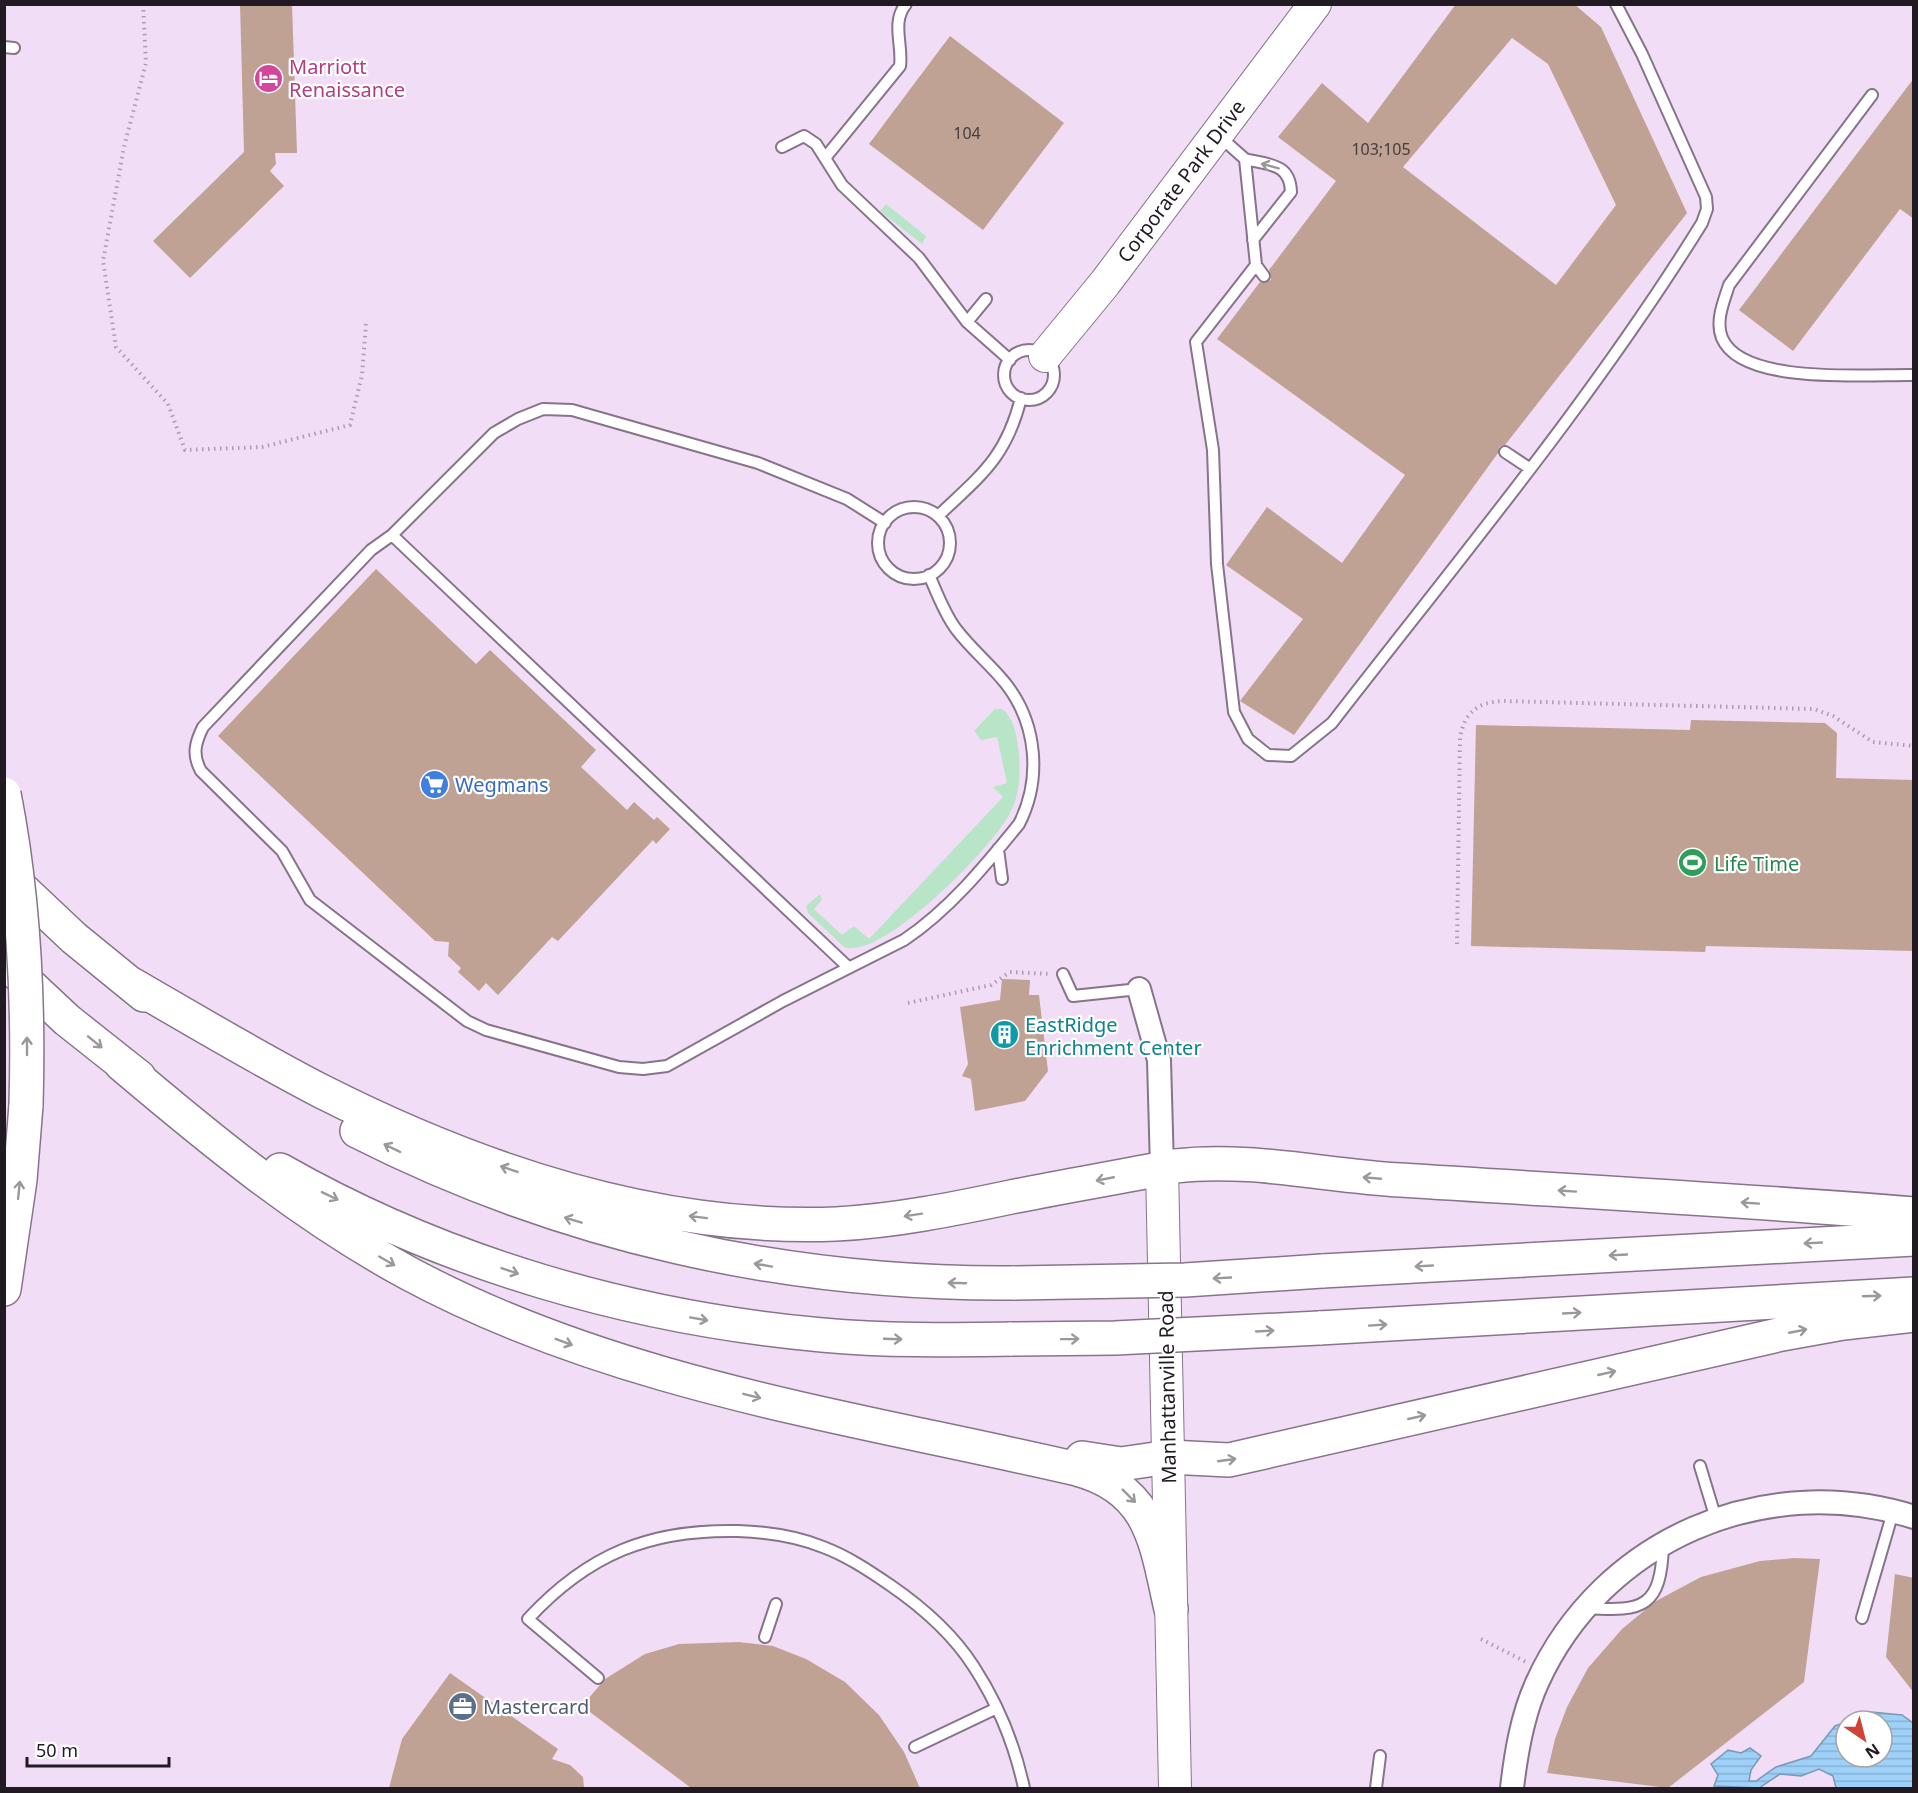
<svg xmlns="http://www.w3.org/2000/svg" width="1918" height="1793" viewBox="0 0 1918 1793" font-family="'Noto Sans',sans-serif">
<defs>
<pattern id="water-rules" width="6" height="5" patternUnits="userSpaceOnUse" patternTransform="scale(1.5)"><rect width="6" height="5" fill="#9ed0f8"/><path d="M0 2.5h6" fill="none" stroke="#88b2d4"/></pattern>
</defs>
<rect width="100%" height="100%" fill="#f2ddf6"/>
<!-- green -->
<path fill="#b8e5c7" d="M886,204L926,236L922,244L880,211Z
M995,709H1002C1013,717 1016,732 1018,746C1021,769 1021,792 1010,813C994,846 882,961 844,947L808,913L806,906L820,894L822,900L814,909L842,935L854,926L869,939L1003,797L993,787L1007,783L997,737L981,740L974,731Z"/>
<!-- water -->
<path fill="url(#water-rules)" stroke="#7899b8" stroke-width="1.5" d="M1871,1712L1902,1715L1913,1723V1788H1836L1833,1776L1819,1769L1801,1776L1780,1774L1759,1788L1714,1786L1718,1775L1711,1764L1728,1750L1741,1753L1750,1748L1761,1756L1751,1770L1749,1781H1756L1776,1767L1811,1756L1835,1726L1846,1722V1757H1882V1721H1848Z"/>
<!-- building -->
<path fill="#bfa293" fill-rule="evenodd" d="M240,4H292L297,153H275L276,164L270,171L284,186L190,278L153,241L244,152Z
M1456,4H1574L1601,27L1687,213L1505,445L1499,447L1498,453L1294,735L1240,701L1303,619L1226,565L1267,507L1342,563L1405,475L1217,339L1260,282L1265,283L1271,280L1269,270L1336,181L1278,137L1322,83L1368,123ZM1512,38L1548,64L1616,205L1556,285L1403,167Z
M950,36L1064,123L983,230L869,144Z
M1914,78V219L1900,209L1793,351L1739,310Z
M376,569L476,664L490,650L596,750L581,767L627,810L634,802L654,820L657,817L670,829L656,844L653,840L558,941L552,937L498,995L486,983L479,991L458,972L461,968L448,956L449,942L435,941L218,736Z
M1691,720L1825,723L1837,733L1836,778L1914,780V951L1706,946L1705,952L1471,946L1476,725L1690,730Z
M1002,979L1030,980L1029,995H1039L1048,1071L1025,1101L975,1111L971,1079L962,1076L968,1064L960,1007L1000,1000Z
M1794,1558L1820,1559L1804,1682L1668,1788L1547,1773L1555,1739L1567,1707L1588,1668L1622,1629L1656,1601L1701,1577L1760,1561Z
M1895,1574L1914,1578V1693L1886,1657Z
M739,1642L773,1646L806,1659L845,1682L879,1715L904,1752L920,1788H691L582,1706L605,1679L645,1654L679,1644Z
M450,1673L558,1749L552,1759L570,1765L583,1777L584,1788H389L402,1739Z"/>
<g fill="none" stroke-linecap="round" stroke-linejoin="round">
<defs>
<path id="lane" d="M4,47L14,48
M1872,95L1729,285C1724,301 1715,321 1722,338C1742,386 1870,374 1914,375
M1219,136L1245,159L1256,265L1196,342L1213,450L1217,564L1234,712L1248,739L1268,755L1291,756L1332,723C1459,559 1593,399 1702,223L1707,209L1706,197L1642,54L1616,4
M782,147L804,136L816,144L842,185L919,258L967,322L1010,360
M825,158L900,66C903,45 891,22 906,4
M1245,159C1269,165 1290,163 1291,192L1253,240
M1256,265L1264,276
M967,322L986,299
M1004 375a25 25 0 1 1 50 0a25 25 0 1 1-50 0Z
M1505,452L1529,468
M878 543a36 36 0 1 1 72 0a36 36 0 1 1-72 0Z
M938,516C981,475 1006,458 1021,398
M885,523L847,499L758,463L572,410L543,409L518,419L494,433L392,535L371,550L203,727C195,743 192,755 201,771L282,851L310,900L467,1021L486,1030L619,1067L643,1069L667,1066L783,1001L904,940C949,910 985,866 1019,824C1042,779 1037,724 1006,684C991,665 971,649 956,629C944,613 937,593 929,575
M392,535L848,967
M998,849L1002,879
M1063,974L1073,996L1139,989
M1700,1466L1716,1519
M1587,1608C1644,1612 1661,1607 1663,1545
M1862,1618L1893,1512
M765,1637L776,1604
M598,1678L528,1619C588,1554 650,1529 738,1531C767,1532 796,1536 823,1547C847,1556 868,1570 890,1585C922,1607 953,1634 974,1667C998,1704 1015,1746 1024,1788
M915,1747L997,1708
M1376,1788L1380,1756"/>
<path id="street" d="M1139,989L1159,1060L1162,1168
M1512,1788C1516,1753 1522,1716 1537,1683C1602,1539 1765,1470 1914,1517"/>
<path id="secondary" d="M1045,356L1105,283L1315,4
M1162,1168L1175,1788"/>
<path id="highway" d="M4,872L74,938L144,995
M4,961L67,1020L139,1077
M128,982C192,1019 255,1057 321,1091C479,1171 657,1231 836,1224C895,1221 954,1209 1011,1197C1066,1186 1120,1177 1175,1166C1249,1157 1327,1176 1401,1180C1572,1191 1743,1200 1914,1214
M121,1064C212,1141 303,1216 408,1273C614,1384 852,1417 1077,1469C1152,1489 1156,1543 1171,1609
M357,1131C562,1235 785,1285 1015,1283
M280,1170C445,1264 633,1318 822,1335C885,1341 948,1340 1012,1339
M1322,1271L1914,1239
M4,1289L20,1180L26,1105
M1319,1328L1914,1294
M1082,1458L1121,1464L1169,1457L1229,1460L1782,1334L1843,1323L1914,1315"/>
</defs>
<!-- lane casing -->
<use href="#lane" stroke="#87748a" stroke-width="14"/>
<!-- street casing -->
<use href="#street" stroke="#87748a" stroke-width="26"/>
<!-- secondary casing -->
<use href="#secondary" stroke="#87748a" stroke-width="34"/>
<!-- highway casing -->
<use href="#highway" stroke="#87748a" stroke-width="36"/>
<!-- path -->
<path stroke="#ad9cb0" stroke-width="4" stroke-dasharray="1.5 4.5" stroke-linecap="butt" d="M143,4L146,63L124,147L103,261L116,347L168,404L185,450L262,447L350,425L362,375L366,324
M1457,944L1460,737C1465,712 1478,702 1503,701L1814,709L1833,716L1873,742L1914,746
M908,1003L991,985L1010,972L1052,974
M1481,1639L1528,1663"/>
<!-- lane -->
<use href="#lane" stroke="#fff" stroke-width="10"/>
<!-- street -->
<use href="#street" stroke="#fff" stroke-width="22"/>
<!-- secondary -->
<use href="#secondary" stroke="#fff" stroke-width="32"/>
<!-- highway -->
<use href="#highway" stroke="#fff" stroke-width="33"/>
<defs>
<path id="highway-bridge" d="M4,794C24,896 29,1002 26,1105
M1015,1283L1185,1280L1322,1271
M1012,1339L1115,1338L1319,1328"/>
</defs>
<!-- highway-bridge casing -->
<use href="#highway-bridge" stroke="#87748a" stroke-width="36" stroke-linecap="butt"/>
<!-- highway-bridge -->
<use href="#highway-bridge" stroke="#fff" stroke-width="33"/>
</g>
<!-- one-way arrows -->
<defs><path id="oneway-shaft" d="M-6 0H5M1.5-3L5.5 0L1.5 3" fill="none" stroke-width="1.6" stroke-linecap="round" stroke-linejoin="round" transform="scale(1.5)"/></defs>
<g stroke="#9b989c">
<use href="#oneway-shaft" transform="translate(1270 166) rotate(-165)"/>
<use href="#oneway-shaft" transform="translate(95 1042) rotate(39)"/>
<use href="#oneway-shaft" transform="translate(27 1046) rotate(-90)"/>
<use href="#oneway-shaft" transform="translate(392 1148) rotate(-154)"/>
<use href="#oneway-shaft" transform="translate(509 1169) rotate(-161)"/>
<use href="#oneway-shaft" transform="translate(1372 1178) rotate(-175)"/>
<use href="#oneway-shaft" transform="translate(1105 1179) rotate(169)"/>
<use href="#oneway-shaft" transform="translate(19 1190) rotate(-84)"/>
<use href="#oneway-shaft" transform="translate(1567 1191) rotate(-176)"/>
<use href="#oneway-shaft" transform="translate(330 1196) rotate(26)"/>
<use href="#oneway-shaft" transform="translate(1750 1203) rotate(-176)"/>
<use href="#oneway-shaft" transform="translate(913 1215) rotate(171)"/>
<use href="#oneway-shaft" transform="translate(698 1217) rotate(-173)"/>
<use href="#oneway-shaft" transform="translate(573 1220) rotate(-163)"/>
<use href="#oneway-shaft" transform="translate(1813 1243) rotate(177)"/>
<use href="#oneway-shaft" transform="translate(1618 1255) rotate(177)"/>
<use href="#oneway-shaft" transform="translate(387 1261) rotate(30)"/>
<use href="#oneway-shaft" transform="translate(763 1265) rotate(-170)"/>
<use href="#oneway-shaft" transform="translate(1424 1266) rotate(177)"/>
<use href="#oneway-shaft" transform="translate(510 1271) rotate(19)"/>
<use href="#oneway-shaft" transform="translate(1222 1278) rotate(177)"/>
<use href="#oneway-shaft" transform="translate(957 1283) rotate(-178)"/>
<use href="#oneway-shaft" transform="translate(1872 1296) rotate(-2)"/>
<use href="#oneway-shaft" transform="translate(1572 1313) rotate(-3)"/>
<use href="#oneway-shaft" transform="translate(699 1319) rotate(10)"/>
<use href="#oneway-shaft" transform="translate(1378 1325) rotate(-4)"/>
<use href="#oneway-shaft" transform="translate(1265 1331) rotate(-3)"/>
<use href="#oneway-shaft" transform="translate(1798 1331) rotate(-11)"/>
<use href="#oneway-shaft" transform="translate(893 1339) rotate(2)"/>
<use href="#oneway-shaft" transform="translate(1070 1339) rotate(-1)"/>
<use href="#oneway-shaft" transform="translate(564 1342) rotate(20)"/>
<use href="#oneway-shaft" transform="translate(1607 1373) rotate(-13)"/>
<use href="#oneway-shaft" transform="translate(752 1396) rotate(14)"/>
<use href="#oneway-shaft" transform="translate(1417 1417) rotate(-13)"/>
<use href="#oneway-shaft" transform="translate(1227 1460) rotate(-8)"/>
<use href="#oneway-shaft" transform="translate(1129 1496) rotate(45)"/>
</g>
<!-- icons -->
<defs>
<symbol id="hotel-disc" viewBox="-11 -11 22 22"><circle r="9.5" fill="#d1479c" stroke="#fff"/><path d="M-6-4.5h1.5V1H6V5H4.5V3h-9V5H-6ZM-4 0a1.8 1.8 0 1 1 3.6 0ZM.5 0V-2.5h3Q6-2.5 6 0Z" fill="#fff"/></symbol>
<symbol id="supermarket-disc" viewBox="-11 -11 22 22"><circle r="9.5" fill="#3f7fe0" stroke="#fff"/><path d="M-6-5.5h2.5l.6 2H6L4.5 2H-2.5L-4.4-4H-6ZM-1.5 3.2a1.3 1.3 0 1 0 .1 0ZM3 3.2a1.3 1.3 0 1 0 .1 0Z" fill="#fff"/></symbol>
<symbol id="stadium-disc" viewBox="-11 -11 22 22"><circle r="9.5" fill="#2e9e5b" stroke="#fff"/><path d="M0-5a6.5 5 0 1 0 0 10a6.5 5 0 1 0 0-10ZM-3.5-1.8h7v3.6h-7Z" fill="#fff"/></symbol>
<symbol id="building-disc" viewBox="-11 -11 22 22"><circle r="9.5" fill="#0f9aa8" stroke="#fff"/><path d="M-4-6H4V6H1V3H-1V6H-4ZM-2.5-4.3h1.7v1.8h-1.7ZM.8-4.3h1.7v1.8H.8ZM-2.5-1h1.7V.8h-1.7ZM.8-1h1.7V.8H.8Z" fill="#fff"/></symbol>
<symbol id="office-disc" viewBox="-11 -11 22 22"><circle r="9.5" fill="#5c6f8a" stroke="#fff"/><path d="M-6-3h4V-5.5h4V-3h4V5H-6ZM-1-4.5V-3h2v-1.5ZM-6 0V1H6V0Z" fill="#fff"/></symbol>
</defs>
<g fill-rule="evenodd">
<use href="#hotel-disc" x="252" y="62" width="33" height="33"/>
<use href="#supermarket-disc" x="418" y="768" width="33" height="33"/>
<use href="#stadium-disc" x="1676" y="846" width="33" height="33"/>
<use href="#building-disc" x="988" y="1018" width="33" height="33"/>
<use href="#office-disc" x="446" y="1690" width="33" height="33"/>
</g>
<g text-anchor="middle" dominant-baseline="central" stroke-width="4.5" stroke-linejoin="round" paint-order="stroke">
<!-- number labels -->
<g font-size="16" fill="#483c3f">
<text x="967" y="133">104</text>
<text x="1381" y="149">103;105</text>
</g>
<!-- hotel labels -->
<g font-size="20" fill="#b23c85" stroke="#fff" text-anchor="start">
<text x="289" y="66">Marriott<tspan x="289" dy="23">Renaissance</tspan></text>
</g>
<!-- street labels -->
<g font-size="20" fill="#211a23" stroke="#fff">
<text transform="translate(1181 181) rotate(-53)">Corporate Park Drive</text>
<text transform="translate(1167 1387) rotate(-91)">Manhattanville Road</text>
</g>
<!-- shop labels -->
<g font-size="20" fill="#366cbe" stroke="#fff" text-anchor="start">
<text x="455" y="784">Wegmans</text>
</g>
<!-- leisure labels -->
<g font-size="20" fill="#27864d" stroke="#fff" text-anchor="start">
<text x="1714" y="863">Life Time</text>
</g>
<!-- culture labels -->
<g font-size="20" fill="#0d838f" stroke="#fff" text-anchor="start">
<text x="1025" y="1024">EastRidge<tspan x="1025" dy="23">Enrichment Center</tspan></text>
</g>
<!-- service labels -->
<g font-size="20" fill="#4e5e75" stroke="#fff" text-anchor="start">
<text x="483" y="1706">Mastercard</text>
</g>
</g>
<!-- border -->
<rect width="1918" height="1793" fill="none" stroke="#211a23" stroke-width="12"/>
<!-- north arrow -->
<g transform="translate(1864 1739) rotate(145)"><circle r="28" fill="#ffffff" stroke="#a6a3a7" stroke-width="1.5"/>
<path d="M0-4.5L10 22L0 15L-10 22Z" fill="#d04336"/>
<text y="-9" font-size="16" font-weight="bold" text-anchor="middle" fill="#211a23">N</text>
</g>
<!-- scale -->
<path d="M27 1757v9h142v-9" fill="none" stroke="#211a23" stroke-width="3"/>
<text x="36" y="1757" font-size="18" fill="#211a23" stroke="#ffffff" stroke-width="4.5" paint-order="stroke">50 m</text>
</svg>
